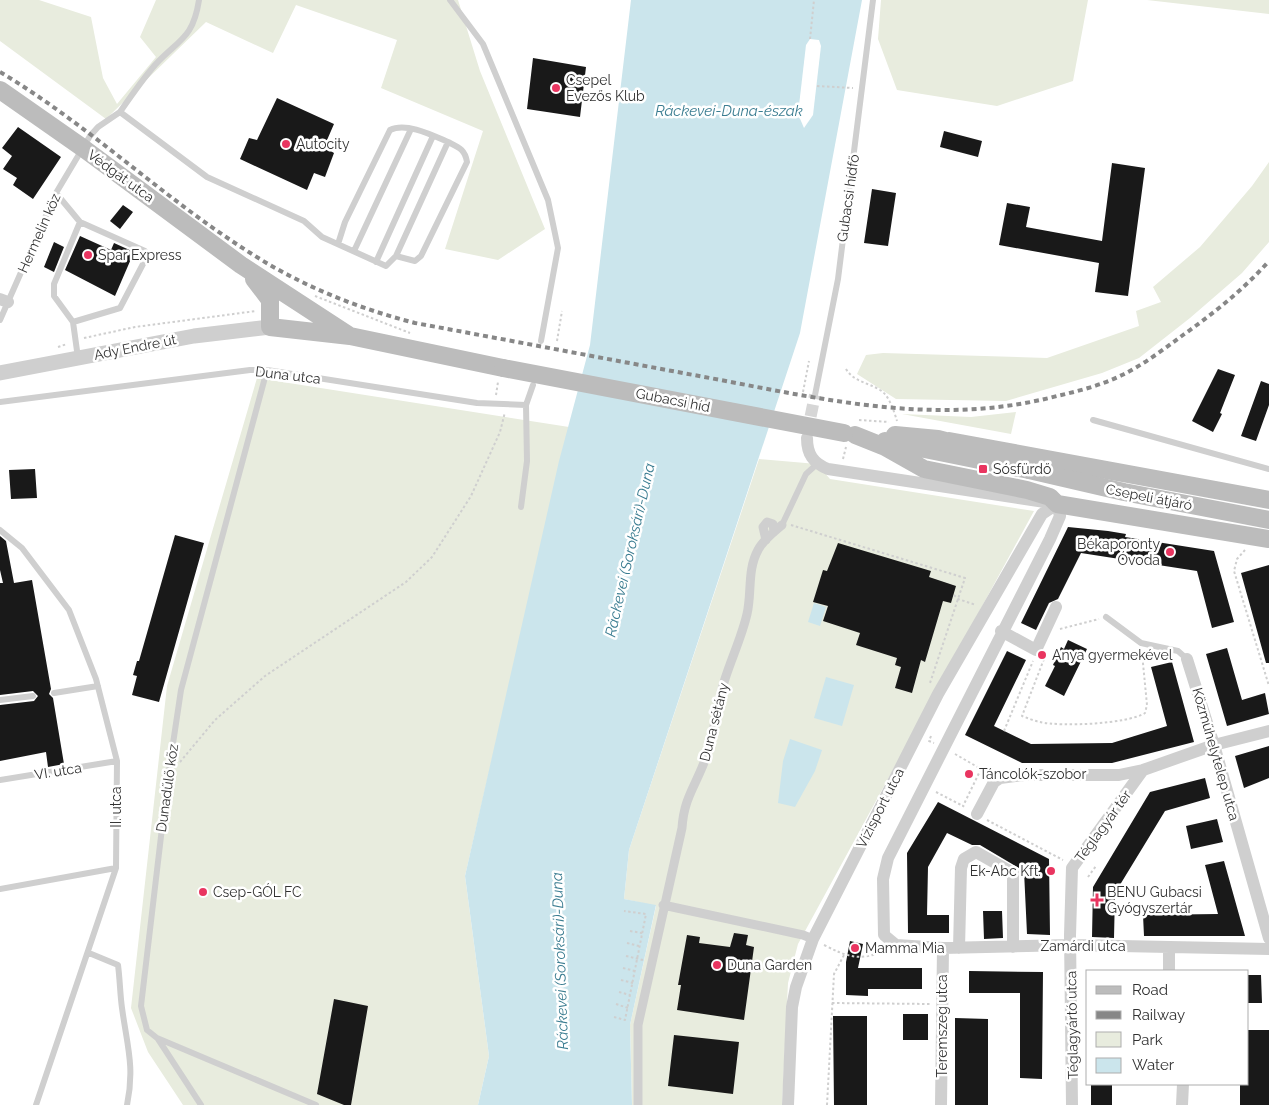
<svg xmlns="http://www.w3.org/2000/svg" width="1269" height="1105" viewBox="0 0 1269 1105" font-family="Raleway,sans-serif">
<rect width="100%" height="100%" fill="#fff"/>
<!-- green -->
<path fill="#e8ecde" d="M0,0H39L91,17L103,78L117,104L156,57L140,37L156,0H458L480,71L545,229L498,260L445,249L483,131L381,88L397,40L296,5L273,53L206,22L106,119L0,41Z
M881,0H1088L1073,81L997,106L897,90L878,39Z
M1147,0H1269V14Z
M1269,162V242L1242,273L1190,318L1139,358L1102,373L1006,401L896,399L857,374L866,355L883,353L1047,358L1139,326L1136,311L1161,302L1153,287L1200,247L1252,186Z
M257,378L569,427L465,876L489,1056L478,1105H183L148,1052L131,1008L167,686Z
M1016,412L1011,434L902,414L971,417Z
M759,459L817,464L830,479L1034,511L798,944L788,983L782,1105H632L630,1025L656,906L624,899L629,850Z"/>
<!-- water -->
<path fill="#cbe5ec" d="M631,0H862L800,333L629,850L624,899L656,905L630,1025L632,1105H478L489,1056L465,876L559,461L590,345Z
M814,603L826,607L820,626L808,622Z
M826,677L854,685L842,726L814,718Z
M790,739L822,750L815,771L795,807L778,803L783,761Z"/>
<!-- pier -->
<path fill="#fff" d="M810,39L819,40L821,46L813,115L804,128L798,114L806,45Z"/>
<!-- building -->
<path fill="#191919" d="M533,58L586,67L580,117L527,109Z
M277,98L334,124L324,147L334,153L325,177L314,173L307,190L240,159L249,138L257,140Z
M18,127L61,157L33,199L13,185L17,178L3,169L12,156L2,148Z
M944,131L982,141L978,157L940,147Z
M1112,163L1145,168L1128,296L1095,292L1099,263L999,245L1007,203L1030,207L1026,227L1102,241Z
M872,189L896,193L888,246L864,243Z
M123,205L133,212L120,229L110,221Z
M80,236L111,250L114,243L134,252L115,296L65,270Z
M54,242L64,247L54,272L44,267Z
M1218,369L1235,375L1220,413L1222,414L1213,432L1192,421Z
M1261,381L1269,384V405L1256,441L1241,436Z
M35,469L37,498L11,499L9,470Z
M1068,527L1108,531L1126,534L1125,537L1214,551L1234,622L1212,628L1197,571L1081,553L1058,599L1049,603L1036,630L1021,623Z
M175,535L204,543L159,702L132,695L137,676L133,675L137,661H139Z
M0,536L6,541L14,583L32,580L51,689L49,694L53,698L64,764L48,767L46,752L0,761V705L34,701L38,696L33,691L0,695V583H3L0,570Z
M838,543L931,571L929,577L956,586L951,603L943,601L925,662L921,660L912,693L895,688L901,667L895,665L897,658L856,645L860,633L823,621L828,606L813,602L823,570L827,571Z
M1269,565V663H1266L1241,573Z
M1068,640L1087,649L1064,696L1045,686L1055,666L1053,665L1061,647L1064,649Z
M1227,648L1242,700L1265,693L1269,714L1227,726L1206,654Z
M1007,651L1026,660L994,726L1031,744L1112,743L1167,726L1151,667L1172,662L1194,742L1112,763H1022L965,735Z
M1269,746V778L1244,788L1235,756Z
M1205,778L1210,798L1165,811L1115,893L1114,938L1092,937L1093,887L1150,792Z
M938,802L1049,859L1050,935L1027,934L1024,871L980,845H972L947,833L928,867L927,915H949V933H908L907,853Z
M1217,819L1223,842L1191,849L1186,826Z
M1224,861L1245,936H1144L1143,915L1218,914L1205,865Z
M983,911H1002L1003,938L984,939Z
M734,933L748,935L746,945L754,947L744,1020L677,1010L681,985H678L687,935L700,937L699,943L730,947Z
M850,941L863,944L858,968H922V989H868V996L846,995V962Z
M969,971L1043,972L1042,1079L1020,1078V993H969Z
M1248,975H1261L1262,1003H1248Z
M334,999L368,1006L351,1105H344L317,1094Z
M903,1014H928V1040H903Z
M833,1016H867V1105H834Z
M955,1018L988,1019V1105H955Z
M1248,1030H1269V1105H1240V1084H1248Z
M674,1035L739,1042L733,1094L668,1086Z
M1091,1084H1112V1105H1091Z"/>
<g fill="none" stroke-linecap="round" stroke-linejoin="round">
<!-- minor-tunnel -->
<path stroke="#d6d6d6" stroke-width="12" stroke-dasharray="12 6" stroke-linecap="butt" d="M807,434L815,395"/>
<!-- path -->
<path stroke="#cfcfcf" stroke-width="2" stroke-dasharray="2.5 2.5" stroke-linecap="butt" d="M810,39L814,0
M817,86L853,88
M315,296L410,333
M84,338L135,327L256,311
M557,341L562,311
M58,347L67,344
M846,369C854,382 867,382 880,390C889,395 894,411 897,421
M803,392L809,361
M496,395L498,382
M859,420L889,422
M843,459L846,447
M791,525L965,578L930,683
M1245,550L1237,559L1234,571L1269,686
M954,595L958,599L976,605
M1060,629L1099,619
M1044,659L1022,716C1028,718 1034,721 1040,722C1061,727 1128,724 1145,713L1147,705L1142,653
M1004,731L1033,661
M931,736L929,741L934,743
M955,754L981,769L963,806L966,808
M180,762L215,720L265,676L406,582L432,557L471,496L500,432L505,412
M936,792L963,806
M987,820L1063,860
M1088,877L1096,866
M630,931L642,933
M627,943L639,946
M824,945C846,956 859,962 883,951
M626,956L643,960
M623,968L635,971
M621,980L633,983
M619,992L630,995
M832,1003L930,1004
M616,1004L628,1008
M614,1017L625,1020L646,914L624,911
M827,1105L834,974L844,955"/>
<!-- service -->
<path stroke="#cfcfcf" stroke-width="6" d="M450,0L483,44L548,200L558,248L541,341
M120,112C131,96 142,80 155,65C179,39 193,39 199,0
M56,193L80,222L145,251L143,264L120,308L73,322
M338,244L345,222L390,130C406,122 432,135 448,142
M354,251L411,129
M376,262L433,136
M0,320L56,193L90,136L98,127L120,112L207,177L304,221L322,237L386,266L396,256L415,261L421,256L467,162C465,149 458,147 448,142L396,256
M78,358L73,322L54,296V284L80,222
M267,370L181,690L168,777L141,1006L147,1030L157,1038L316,1105
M815,395L838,279L873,0
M0,402L250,370H267L477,403L526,405
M1093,420L1269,469
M521,507L527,461L526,405L533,385
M782,525L806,474L817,464
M0,530L22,548L69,610L96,679L117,761L116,868L36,1105
M1106,617L1141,643L1178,651L1187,659
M54,693L98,686
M0,700L33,696
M0,780L117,761
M0,889L116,868
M89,953L118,965C120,980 120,994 122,1008C127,1045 135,1067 127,1105
M158,1039L201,1105"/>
<!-- pedestrian -->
<path stroke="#cfcfcf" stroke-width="9" d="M766,540L763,527L767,522L773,524L774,532
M663,905L803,935L813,939
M638,1105V1025L682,828C684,798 695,787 705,760C715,734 716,706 725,679C732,657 742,636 747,614C752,593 747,570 758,550C763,540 774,532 782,525"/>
<!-- minor -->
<path stroke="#cfcfcf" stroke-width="12" d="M0,299L8,302
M807,438C807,454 813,463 828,469L1045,502
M1057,504L1060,516L1050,539L888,858L883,879L884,935L896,945L943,948L1071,945L1269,949
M1001,631L1036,650L1056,607
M1187,659L1214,745L1269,938
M977,814L994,782L1000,778L1024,775H1119L1143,770L1214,745L1269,731
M1169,947V971
M959,948L961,868L964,859L976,852L1013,873V947
M788,1105L792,1007L796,987L813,939L938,694L1042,514L1057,504
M941,1105L943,948
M1072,1105L1070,935L1072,868L1143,770
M1182,1105L1183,1084"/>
<!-- tertiary -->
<path stroke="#cfcfcf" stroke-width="15" d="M0,373L194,336L270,327"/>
<!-- secondary -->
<path stroke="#bcbcbc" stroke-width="18" d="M0,90L83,148L241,265L350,336
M254,279L270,300V327L350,336L503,368
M855,435L885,447L924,469L1027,490L1050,497L1057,504L1269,539
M895,435L938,439L961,445
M885,441L1029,470
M949,441L1269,500"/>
<!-- rail -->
<path stroke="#878787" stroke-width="4" stroke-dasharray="5 4" stroke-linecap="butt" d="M0,72C89,125 164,199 252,254C302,286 357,308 415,323C513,341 612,360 710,378C827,400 939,427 1057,396C1079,391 1102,385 1122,375C1143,365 1164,349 1183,335C1214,313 1243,290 1269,261"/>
<!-- secondary-bridge -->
<path stroke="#bcbcbc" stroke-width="18" d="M503,368L844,433
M1029,470L1124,492L1269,520"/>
</g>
<!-- markers -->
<g fill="#e93560" stroke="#fff" stroke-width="2">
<circle cx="556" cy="88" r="5"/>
<circle cx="286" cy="144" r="5"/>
<circle cx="88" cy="255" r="5"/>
<rect x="978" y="464" width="10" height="10" rx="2.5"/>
<circle cx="1170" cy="552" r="5"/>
<circle cx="1042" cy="655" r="5"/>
<circle cx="969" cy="774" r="5"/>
<circle cx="1051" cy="871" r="5"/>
<circle cx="203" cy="892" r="5"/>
<path d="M1094.5 892.5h5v5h5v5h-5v5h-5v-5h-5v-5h5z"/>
<circle cx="855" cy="948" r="5"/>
<circle cx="717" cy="965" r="5"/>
</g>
<g text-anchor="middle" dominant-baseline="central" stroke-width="5" stroke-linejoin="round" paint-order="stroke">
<!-- poi labels -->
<g font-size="14" fill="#323232" stroke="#fff" text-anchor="start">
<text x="566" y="80">Csepel<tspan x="566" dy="16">Evezős Klub</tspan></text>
<text x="296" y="144">Autocity</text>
<text x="98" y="255">Spar Express</text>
<text x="993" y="469">Sósfürdő</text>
<text x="1160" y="544" text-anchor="end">Békaporonty<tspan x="1160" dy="16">Óvoda</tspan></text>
<text x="1052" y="655">Anya gyermekével</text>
<text x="979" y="774">Táncolók-szobor</text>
<text x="1041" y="871" text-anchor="end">Ek-Abc Kft.</text>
<text x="213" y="892">Csep-GÓL FC</text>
<text x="1107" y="892">BENU Gubacsi<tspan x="1107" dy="16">Gyógyszertár</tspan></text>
<text x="865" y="948">Mamma Mia</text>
<text x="727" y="965">Duna Garden</text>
</g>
<!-- street labels -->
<g font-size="14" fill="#323232" stroke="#fff">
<text transform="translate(121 176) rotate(36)">Védgát utca</text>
<text transform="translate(848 198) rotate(-82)">Gubacsi hídfő</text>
<text transform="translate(39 233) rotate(-66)">Hermelin köz</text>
<text transform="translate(135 347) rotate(-11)">Ady Endre út</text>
<text transform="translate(288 375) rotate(7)">Duna utca</text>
<text transform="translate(673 400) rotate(11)">Gubacsi híd</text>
<text transform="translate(1149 497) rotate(11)">Csepeli átjáró</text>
<text transform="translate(714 722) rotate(-76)">Duna sétány</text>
<text transform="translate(1216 754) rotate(74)">Közműhelytelep utca</text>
<text transform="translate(58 771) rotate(-9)">VI. utca</text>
<text transform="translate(167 788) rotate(-82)">Dunadűlő köz</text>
<text transform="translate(116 807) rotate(-90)">II. utca</text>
<text transform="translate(880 808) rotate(-63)">Vízisport utca</text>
<text transform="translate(1103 826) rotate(-54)">Téglagyár tér</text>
<text x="1083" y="946">Zamárdi utca</text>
<text transform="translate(1072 1025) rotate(-91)">Téglagyártó utca</text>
<text transform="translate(942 1026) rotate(-90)">Teremszeg utca</text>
</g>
<!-- water labels -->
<g font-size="15" font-style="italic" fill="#3b7d91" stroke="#fff">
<text x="729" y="111">Ráckevei-Duna-észak</text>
<text transform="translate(630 550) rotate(-77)">Ráckevei (Soroksári)-Duna</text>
<text transform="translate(560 961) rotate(-92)">Ráckevei (Soroksári)-Duna</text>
</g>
</g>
<!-- legend -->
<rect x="1086" y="970" width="162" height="115" fill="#ffffff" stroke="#adadad"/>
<rect x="1096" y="986" width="25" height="8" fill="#bcbcbc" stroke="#adadad"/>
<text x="1132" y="995" font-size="15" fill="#323232">Road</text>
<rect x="1096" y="1011" width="25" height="8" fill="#878787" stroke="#adadad"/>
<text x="1132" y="1020" font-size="15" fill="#323232">Railway</text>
<rect x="1096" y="1032" width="25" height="15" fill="#e8ecde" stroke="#adadad"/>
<text x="1132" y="1045" font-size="15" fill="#323232">Park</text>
<rect x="1096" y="1058" width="25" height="15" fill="#cbe5ec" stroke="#adadad"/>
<text x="1132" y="1070" font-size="15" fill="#323232">Water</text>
</svg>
